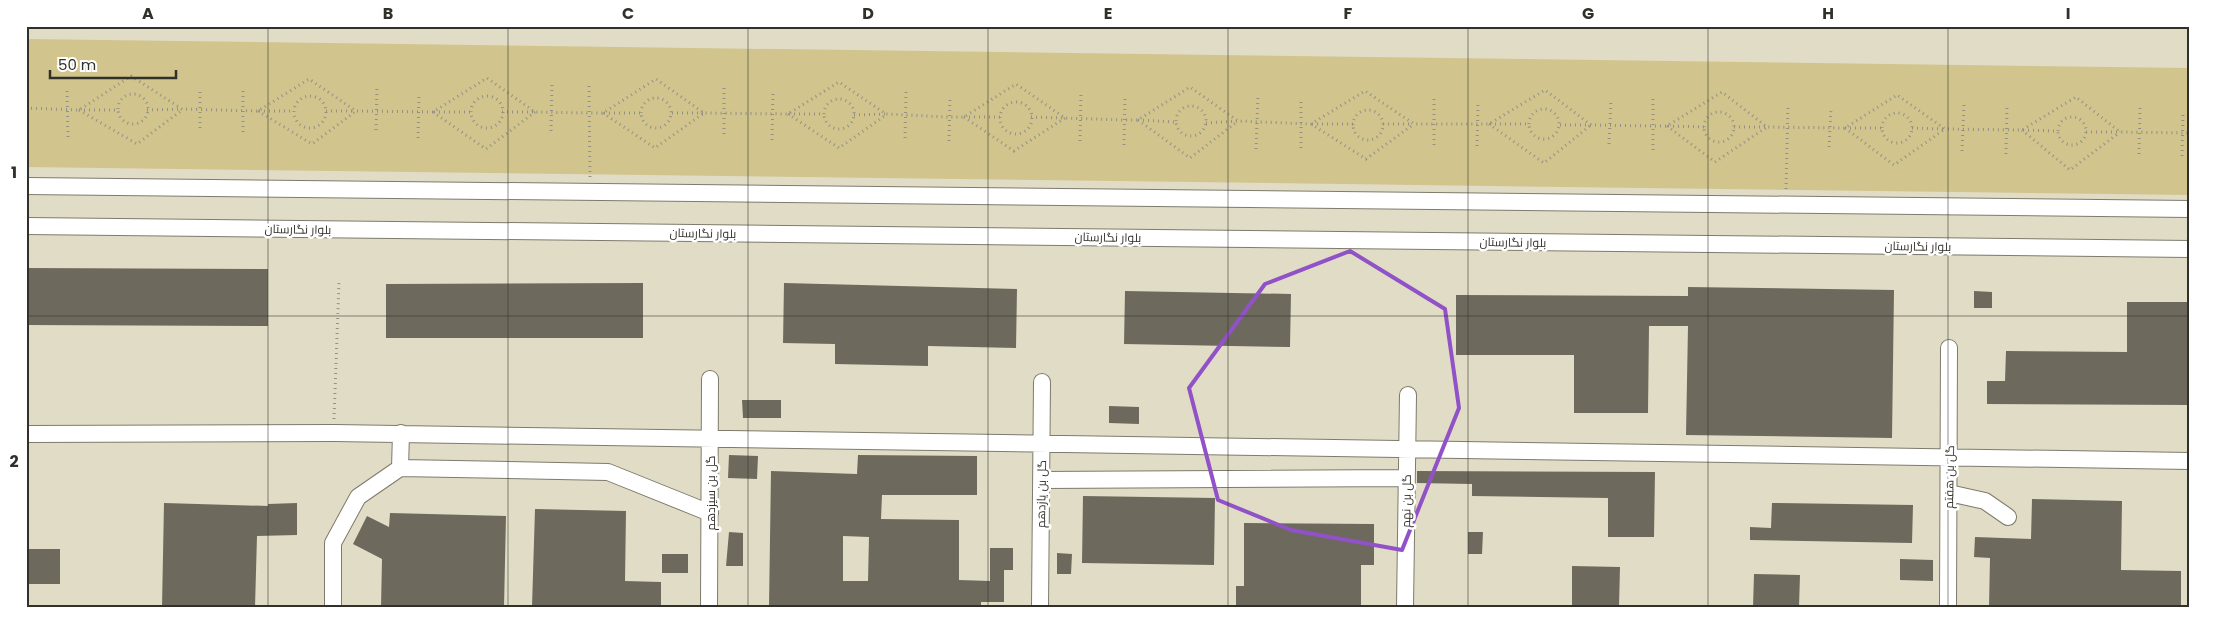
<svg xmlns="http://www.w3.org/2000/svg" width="2216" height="633" viewBox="0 0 2216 633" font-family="Poppins,Cairo,sans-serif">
<rect width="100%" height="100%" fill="#ece9d9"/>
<!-- built -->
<path fill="#e1dcc6" d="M26,26H2190V607H26Z"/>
<!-- green -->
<path fill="#d1c48d" d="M26,39L2190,68V195L26,167Z"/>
<!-- building -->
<path fill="#6d6a5d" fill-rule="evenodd" d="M26,268L268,269V326L26,325Z
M643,283V338H386V284Z
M784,283L1017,289L1016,348L928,346V366L835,364V344L783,343Z
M1688,287L1894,290L1892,438L1686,435L1688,326H1649L1648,413H1574V355H1456V295L1688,296Z
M1125,291L1291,294L1290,347L1124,344Z
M1974,291L1992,292V308H1974Z
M2127,302H2190V405L1987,404V381H2005L2006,351L2127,352Z
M742,400H781V418H743Z
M1109,406L1139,407V424L1109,423Z
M729,455L758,456L757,479L728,478Z
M858,455L977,456V495H882L881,519L959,520V580L990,581V548H1013V570H1004V602H981V607H769L771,471L857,474ZM843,536L869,537L868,581H843Z
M1417,471L1655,472L1654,537H1608V498L1472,496V484L1417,483Z
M1083,496L1215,498L1214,565L1082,563Z
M2032,499L2122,501L2121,570L2181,571V607H1989L1990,558L1974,557L1975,537L2031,539Z
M164,503L268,506V504L297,503V535L257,536L255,607H162Z
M1772,503L1913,505L1912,543L1750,540V527L1771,528Z
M535,509L626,511L625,581L661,582V607H532Z
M390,513L506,516L504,607H381L382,559L353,544L367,516L389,527Z
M1244,523L1374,524V565H1361V607H1236V586H1244Z
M729,532L743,533V566H726Z
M1468,532H1483L1482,554H1468Z
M26,549H60V584H26Z
M1057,553L1072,554L1071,574H1057Z
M662,554H688V573H662Z
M1900,559L1933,560V581L1900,580Z
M1572,566L1620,567L1619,607H1572Z
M1754,574L1800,575L1799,607H1753Z"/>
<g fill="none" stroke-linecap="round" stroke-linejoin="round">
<defs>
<path id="minor" d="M26,186L2190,209
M26,226L2190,249
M26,434L334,433L2190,461
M400,468L608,472L710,513
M1041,480L1406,478
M1949,493L1985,501L2008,517
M333,607V543L358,497L400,468L401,433
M709,607L710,379
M1040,607L1042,382
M1405,607L1408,395
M1948,607L1949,348"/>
</defs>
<!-- minor casing -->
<use href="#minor" stroke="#7e7b6d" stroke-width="18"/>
<!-- path -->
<path stroke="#939185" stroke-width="3" stroke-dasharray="1 4" stroke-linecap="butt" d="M589,86L590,178
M67,91L68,139
M243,91V136
M118 109a15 15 0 1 1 30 0a15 15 0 1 1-30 0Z
M471 112a16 16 0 1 1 32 0a16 16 0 1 1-32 0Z
M294 112a16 16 0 1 1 32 0a16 16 0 1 1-32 0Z
M641 113a15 15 0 1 1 30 0a15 15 0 1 1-30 0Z
M824 114a15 15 0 1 1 30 0a15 15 0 1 1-30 0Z
M1653,99V153
M1000 118a16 16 0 1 1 32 0a16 16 0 1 1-32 0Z
M1176 121a15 15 0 1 1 30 0a15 15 0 1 1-30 0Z
M26,108L79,110L131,76L182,109L258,111L309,79L356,111L433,112L487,78L535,112L590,113H603L656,79L704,113L788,114L839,82L886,114L949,117H964L1016,84L1065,118L1124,120H1138L1190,87L1238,121L1286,123L1311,124L1365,91L1414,124H1489L1545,90L1591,125L1653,126H1667L1722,92L1767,127L1845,128L1897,95L1945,129L2022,130L2076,97L2120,132L2190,133
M1529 124a15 15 0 1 1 30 0a15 15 0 1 1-30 0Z
M79,110L137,144L182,110
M79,110H118
M147,110L181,109
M1353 125a15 15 0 1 1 30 0a15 15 0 1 1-30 0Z
M258,111L312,144L356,111
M259,111H294
M326,111H355
M433,112L486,149L535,112
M434,112H471
M502,112H534
M1704 127a15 15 0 1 1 30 0a15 15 0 1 1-30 0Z
M1882 128a15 15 0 1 1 30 0a15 15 0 1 1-30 0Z
M603,113L655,148L704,113
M604,113H641
M672,113H703
M788,114L839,148L886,115
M789,114H823
M854,115L886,114
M2058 131a14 14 0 1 1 28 0a14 14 0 1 1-28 0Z
M964,117L1014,151L1065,118
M964,117H1000
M1031,117L1063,118
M1138,120L1190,158L1238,121
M1138,120L1175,122
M1206,123L1237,121
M1311,124L1366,159L1414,124
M1312,124H1353
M1383,124H1413
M1489,124L1544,163L1591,125
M1490,124H1529
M1560,125H1591
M1667,126L1715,162L1767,127
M1668,126L1705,127
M1734,127H1766
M200,128V89
M1845,128L1894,165L1945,129
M1845,128H1881
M1912,128L1944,129
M376,130L377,85
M2022,130L2070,170L2120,132
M2023,130L2057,131
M551,131L552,84
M2086,132H2120
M724,134V87
M418,138L419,94
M905,138L906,92
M772,140L773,92
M949,141L950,97
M1080,141L1081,92
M1609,144L1611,99
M1124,145L1125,96
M1434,145V99
M1477,146L1478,103
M1829,147L1831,109
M1301,148V102
M1256,149L1258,96
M1962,151L1964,103
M2006,154L2007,107
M2139,154L2140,106
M2182,156L2183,113
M1786,189L1788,104
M334,419L339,282"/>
<!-- minor -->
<use href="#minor" stroke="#fff" stroke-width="16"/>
</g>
<!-- marked area -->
<path fill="none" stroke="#9151c7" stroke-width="4" stroke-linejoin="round" d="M1350,251L1445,309L1459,408L1402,550L1291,530L1218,500L1189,388L1265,284Z"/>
<!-- grid -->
<path fill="none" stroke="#31302a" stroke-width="1" stroke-opacity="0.55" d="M268,26V607M508,26V607M748,26V607M988,26V607M1228,26V607M1468,26V607M1708,26V607M1948,26V607M26,316H2190"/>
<g text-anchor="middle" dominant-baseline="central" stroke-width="5" stroke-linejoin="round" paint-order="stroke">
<!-- street labels -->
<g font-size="12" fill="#31302a" stroke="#fff">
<text transform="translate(298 229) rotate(1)">بلوار نگارستان</text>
<text transform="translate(703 233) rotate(1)">بلوار نگارستان</text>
<text transform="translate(1108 237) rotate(1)">بلوار نگارستان</text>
<text transform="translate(1513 242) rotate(1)">بلوار نگارستان</text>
<text transform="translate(1918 246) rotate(1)">بلوار نگارستان</text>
<text transform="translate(1949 477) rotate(-89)">گل بن هفتم</text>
<text transform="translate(710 493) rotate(-90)">گل بن سیزدهم</text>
<text transform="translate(1041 494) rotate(-89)">گل بن یازدهم</text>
<text transform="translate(1406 501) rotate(-89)">گل بن نهم</text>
</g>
</g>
<!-- border -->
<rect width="2216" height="633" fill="none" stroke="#ffffff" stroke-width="55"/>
<!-- scale -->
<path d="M50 70v8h126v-8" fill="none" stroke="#31302a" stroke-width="2.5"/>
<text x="58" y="70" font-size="15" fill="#31302a" stroke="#ffffff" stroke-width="4" paint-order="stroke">50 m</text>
<rect x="28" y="28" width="2160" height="578" fill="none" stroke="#31302a" stroke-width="2"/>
<g font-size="16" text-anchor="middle" font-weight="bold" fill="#31302a">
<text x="148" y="19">A</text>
<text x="388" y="19">B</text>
<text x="628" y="19">C</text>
<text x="868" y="19">D</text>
<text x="1108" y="19">E</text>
<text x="1348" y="19">F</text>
<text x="1588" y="19">G</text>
<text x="1828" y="19">H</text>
<text x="2068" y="19">I</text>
<text x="14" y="178">1</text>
<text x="14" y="467">2</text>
</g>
</svg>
